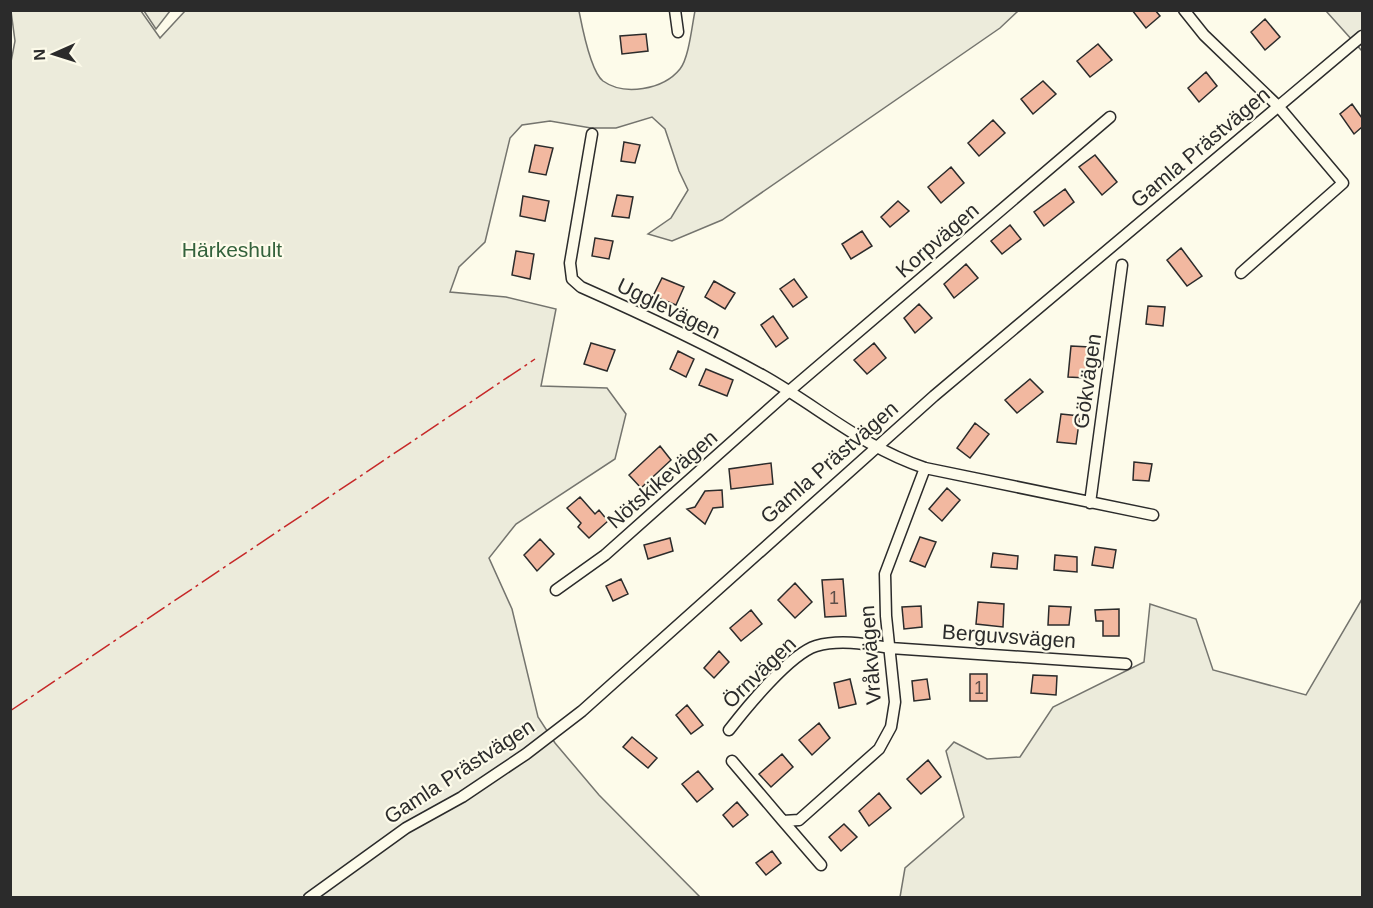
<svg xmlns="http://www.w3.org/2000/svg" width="1373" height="908" viewBox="0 0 1373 908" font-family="Helvetica,sans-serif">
<rect width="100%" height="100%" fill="#fdfbea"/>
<!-- green -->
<path fill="#ecebdb" stroke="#74746e" stroke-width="1.5" d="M11,11H141L160,38L185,11H579C582,26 590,71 603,81C624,96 663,90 680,69C689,58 692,25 695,11H1018L1000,28L722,220L672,241L648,234L671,218L688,190L679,171L665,129L652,117L616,128H591L550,121L522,125L510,138L485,242L459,267L450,292L506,297L556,309L541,386L607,388L626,414L615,459L516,524L489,558L512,609L538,717L555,743L599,795L700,897H10V67L15,41Z
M144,11H170L156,29Z
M1326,11H1362V51Z
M1362,599V897H900L905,868L964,817L946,751L954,742L987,759L1020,757L1053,707L1144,662L1150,604L1196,619L1213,670L1306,695Z"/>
<!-- building -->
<path fill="#f2b8a0" stroke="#2b2b2b" stroke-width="1.5" d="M1132,10H1155L1160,16L1146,28Z
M1265,19L1280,37L1265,50L1251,32Z
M646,34L648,51L622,54L620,36Z
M1098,44L1112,60L1090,77L1077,61Z
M1206,72L1217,86L1199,102L1188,88Z
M1043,81L1056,94L1033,114L1021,99Z
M1352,104L1362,118V127L1354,134L1340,114Z
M993,120L1005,133L979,156L968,143Z
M624,142L640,145L635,163L621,161Z
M535,145L553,148L546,175L529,172Z
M1095,155L1117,182L1102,195L1079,167Z
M951,167L964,183L941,203L928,187Z
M1065,189L1074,202L1044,226L1034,212Z
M617,195L633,197L629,218L612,216Z
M523,196L549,201L545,221L520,216Z
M898,201L909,211L890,227L881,217Z
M1010,225L1021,239L1002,254L991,241Z
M862,231L872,246L851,259L842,244Z
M595,238L613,241L609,259L592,256Z
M1181,248L1202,276L1187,286L1167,260Z
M516,251L534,254L530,279L512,275Z
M966,264L978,278L954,298L944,284Z
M662,278L684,287L676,305L653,296Z
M794,279L807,297L793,307L780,289Z
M714,281L735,293L725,309L705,297Z
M919,304L932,318L915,333L904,318Z
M1148,306L1165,307L1163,326L1146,324Z
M773,316L788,338L776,347L761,325Z
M591,343L615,350L607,371L584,364Z
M874,343L886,358L867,374L854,360Z
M1071,346L1090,347L1087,378L1068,377Z
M678,351L694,359L686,377L670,369Z
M706,369L733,380L727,396L699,385Z
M1030,379L1043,392L1017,413L1005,400Z
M1061,414L1080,416L1076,444L1057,442Z
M975,423L989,434L970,458L957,448Z
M660,446L671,460L641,488L629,475Z
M1134,462L1152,464L1149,481L1133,480Z
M771,463L773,484L731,489L729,469Z
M947,488L960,500L942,521L929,509Z
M722,490L723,507L713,508L705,524L687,509L695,507L705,491Z
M580,497L595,514L599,510L608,521L589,538L578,527L581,523L567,508Z
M920,537L936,542L925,567L910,561Z
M670,538L673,551L648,559L644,545Z
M540,539L554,554L537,571L524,555Z
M1095,547L1116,550L1113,568L1092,565Z
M993,553L1018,556L1017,569L991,567Z
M1055,555L1077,557V572L1054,570Z
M621,579L628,594L613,601L606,586Z
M843,579L846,616L825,617L822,580Z
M795,583L812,602L795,618L778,600Z
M978,602L1004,604L1003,627L976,624Z
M921,606L922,627L904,629L902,607Z
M1049,606L1071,607L1069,625H1048Z
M1119,609V636H1103V621H1096L1095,610Z
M751,610L762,624L741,641L730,628Z
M719,651L729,662L714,678L704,668Z
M970,674H987V701H970Z
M1033,675L1057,676L1056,695L1031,693Z
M850,679L856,704L839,708L834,683Z
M927,679L930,699L914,701L912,681Z
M687,705L703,725L691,734L676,715Z
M819,723L830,738L812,755L799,740Z
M632,737L657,758L648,768L623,747Z
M782,754L793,767L771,787L759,774Z
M928,760L941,777L921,794L907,779Z
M698,771L713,789L697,802L682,784Z
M879,793L891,808L869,826L859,811Z
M737,802L748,815L733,827L723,815Z
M844,824L857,837L841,851L829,837Z
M772,851L781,863L766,875L756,863Z"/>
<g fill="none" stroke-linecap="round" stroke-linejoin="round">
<defs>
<path id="street" d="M675,10L678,32
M1184,10L1204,35L1278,106L1343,183L1241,273
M592,134L570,263L572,279L581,287C642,314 704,343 762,375C819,407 862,447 925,468L1153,515
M1090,503L1122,265
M556,590L605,555L788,392L1110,117
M729,730C746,708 790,654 816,646C840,639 866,644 890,648L1126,664
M732,761L783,821L799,820L879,749L891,727L895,702L886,616L885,574L925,468
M783,821L821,865
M309,898L406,828L462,797L526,754L582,711L934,396L1362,36"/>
</defs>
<!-- street casing -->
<use href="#street" stroke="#2b2b2b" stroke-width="13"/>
<!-- street -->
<use href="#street" stroke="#fdfbea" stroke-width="10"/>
<!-- power -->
<path stroke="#c62828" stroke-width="1.5" stroke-dasharray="21 4.5 3 4.5" stroke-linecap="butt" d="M10,711L535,359"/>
</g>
<g text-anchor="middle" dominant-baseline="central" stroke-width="4.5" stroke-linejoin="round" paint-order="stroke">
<!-- number labels -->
<g font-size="18" fill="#5d4e48">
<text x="834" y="598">1</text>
<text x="979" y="688">1</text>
</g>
<!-- street labels -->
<g font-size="21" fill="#2b2b2b" stroke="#fdfbea">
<text transform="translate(1200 147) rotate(-40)">Gamla Prästvägen</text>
<text transform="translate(937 240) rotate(-41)">Korpvägen</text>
<text transform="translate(669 308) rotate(26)">Ugglevägen</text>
<text transform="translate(1087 381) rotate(-82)">Gökvägen</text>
<text transform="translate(829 462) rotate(-41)">Gamla Prästvägen</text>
<text transform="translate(662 479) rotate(-41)">Nötskikevägen</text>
<text transform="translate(1009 636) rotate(4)">Berguvsvägen</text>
<text transform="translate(870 655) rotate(-94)">Vråkvägen</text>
<text transform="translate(759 672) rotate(-44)">Örnvägen</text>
<text transform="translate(459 771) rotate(-33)">Gamla Prästvägen</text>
</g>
<!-- park labels -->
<g font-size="21" fill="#34623c" stroke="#fdfbea">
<text x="232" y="249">Härkeshult</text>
</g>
</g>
<!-- border -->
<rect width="1373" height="908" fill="none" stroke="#2b2b2b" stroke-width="24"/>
<!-- north arrow -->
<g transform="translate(54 54) rotate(267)" stroke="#fdfbea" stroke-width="4.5" paint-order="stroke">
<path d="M0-4.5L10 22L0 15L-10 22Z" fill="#2b2b2b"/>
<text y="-9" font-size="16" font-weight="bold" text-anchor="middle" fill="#2b2b2b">N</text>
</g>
</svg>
